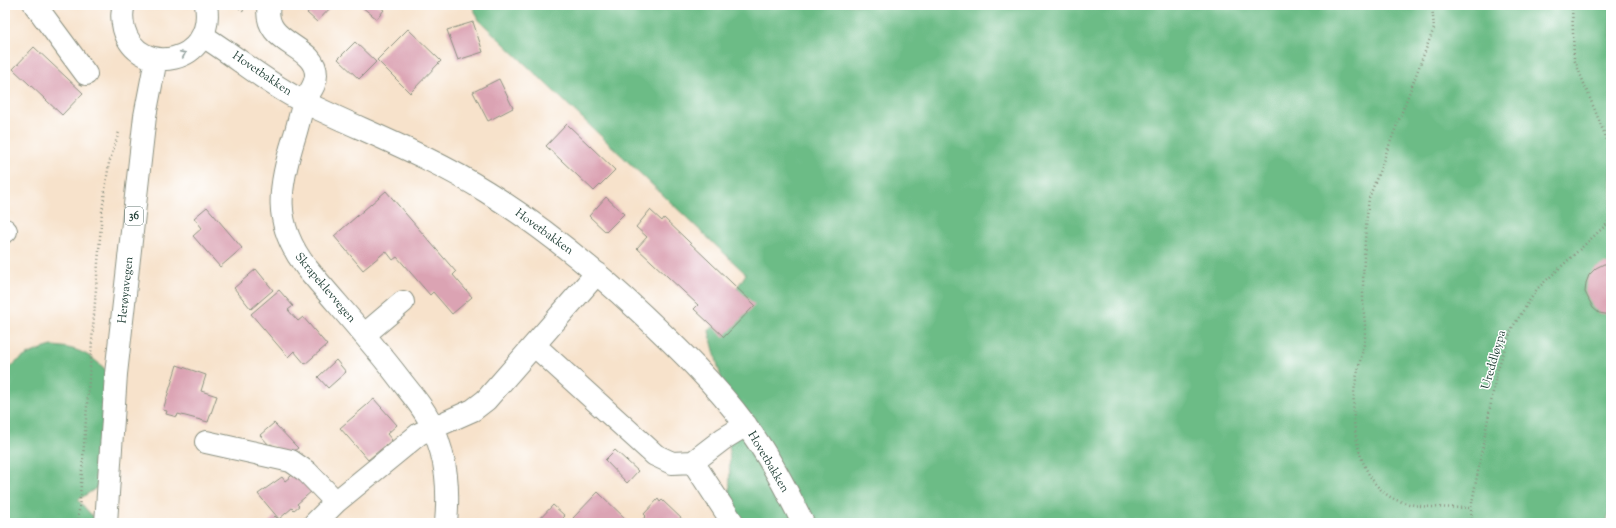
<svg xmlns="http://www.w3.org/2000/svg" width="1616" height="528" viewBox="0 0 1616 528" font-family="'Sorts Mill Goudy',serif">
<rect width="100%" height="100%" fill="#fff"/>
<filter id="ink" filterUnits="userSpaceOnUse"><feTurbulence type="fractalNoise" baseFrequency=".025" numOctaves="2"/><feDisplacementMap in="SourceGraphic" scale="8" xChannelSelector="R" yChannelSelector="G"/><feConvolveMatrix kernelMatrix="1 2 1 2 8 2 1 2 1" color-interpolation-filters="sRGB"/></filter>
<filter id="wash" filterUnits="userSpaceOnUse"><feTurbulence type="fractalNoise" baseFrequency=".012" numOctaves="4" result="noise"/><feDisplacementMap in="SourceGraphic" scale="16" xChannelSelector="R" yChannelSelector="G"/><feGaussianBlur stdDeviation="0.9" result="paint"/><feColorMatrix in="noise" values="0 0 0 0 0 0 0 0 0 0 0 0 0 0 0 0 0 1.4 0 .05"/><feComposite in="paint" operator="in"/></filter>
<g filter="url(#wash)">
<rect width="100%" height="100%" fill="#f7e2cb"/>
<!-- forest -->
<path fill="#6cbc86" stroke="#467c5d" d="M472,5H1611V497L1607,523H723L730,507L729,409L709,331L746,274L479,20Z
M52,346C78,348 89,353 108,372L107,481L78,500L96,520V523H5V373C19,357 31,352 52,346Z"/>
<g id="blocks">
<!-- building -->
<path fill="#dba3b3" d="M307,5H333L317,22L307,13L311,9Z
M363,5H377L384,10L377,19L362,7Z
M473,22L483,52L458,60L447,30Z
M408,29L441,61L410,93L377,60Z
M355,42L376,62L359,79L338,59Z
M34,47L83,93L62,115L13,69Z
M499,79L513,108L488,121L473,92Z
M567,124L615,170L594,191L546,146Z
M386,191L456,272L453,275L472,297L452,314L433,292L430,295L397,257L393,260L386,251L363,270L334,236Z
M606,197L624,214L606,232L589,216Z
M207,207L242,248L220,267L193,236L202,228L194,218Z
M650,210L662,221L664,218L755,305L724,337L694,309L698,305L637,248L647,237L636,227Z
M1604,264H1611V315L1599,313L1593,308L1585,292L1586,283L1589,275L1596,268Z
M256,269L273,290L251,309L234,288Z
M279,290L293,306L288,310L298,321L303,317L327,345L305,364L294,351L288,357L251,314Z
M336,360L346,372L328,388L318,377Z
M177,365L206,375L201,391L217,396L208,422L178,414L177,417L166,414L167,411L163,410Z
M374,399L397,425L387,434L392,440L368,460L340,428Z
M274,423L298,448L288,456L271,444L269,445L260,435Z
M615,450L638,471L627,483L605,460Z
M296,472L312,491L297,504L299,506L294,510L292,508L279,519L258,494L282,477L285,481Z
M598,492L630,523H578L573,518Z
M658,499L660,502L662,500L684,521L683,523H639L646,516L644,514Z
M553,505L565,516L558,523H536Z
M275,516L281,523H268Z"/>
</g>
</g>
<g filter="url(#ink)">
<use href="#blocks" fill-opacity="0" stroke="#8b9080" stroke-width="1"/>
<g fill="none" stroke-linecap="round" stroke-linejoin="round">
<defs>
<path id="minor" d="M35,5L86,74
M269,5C261,45 316,44 316,75C316,86 308,93 304,103C300,114 298,126 294,138C279,187 272,223 306,267C337,304 370,340 399,378C411,394 426,410 433,428C447,460 449,489 446,523
M203,36C237,57 269,85 306,103C366,132 430,156 487,192C543,227 594,269 642,314C679,349 715,384 745,424C768,454 786,489 803,523
M5,230L6,231
M364,335L403,302
M534,345L655,455L672,463L693,462L723,439L746,425
M206,442L291,461L307,472L336,502
M693,462L733,523
M315,523L336,502L419,434L473,410L486,400L597,273"/>
<path id="highway" d="M124,5C121,13 122,21 124,29C138,79 216,64 206,5
M106,523L116,374L145,116L156,59"/>
</defs>
<!-- minor casing -->
<use href="#minor" stroke="#8b9080" stroke-width="24"/>
<!-- highway casing -->
<use href="#highway" stroke="#8b9080" stroke-width="24"/>
<!-- path -->
<path stroke="#8b9080" stroke-width="2.5" stroke-dasharray="1 3" stroke-linecap="butt" d="M237,5L245,13
M1432,5L1434,28L1369,198C1365,231 1363,265 1363,298C1363,311 1366,324 1365,337C1363,356 1355,375 1354,394C1351,430 1360,487 1399,501C1421,509 1448,507 1471,508
M1572,5L1574,59L1607,140
M1611,137L1607,140L1611,185
M78,523L102,211L109,163L119,132
M1472,523L1471,508L1497,371L1512,328L1537,289L1607,224L1611,214"/>
<!-- minor -->
<use href="#minor" stroke="#fff" stroke-width="22"/>
<!-- highway -->
<use href="#highway" stroke="#fff" stroke-width="22"/>
</g>
<!-- one-way arrows -->
<defs><path id="oneway-chevron" d="M-2-3.5L2.5 0L-2 3.5" fill="none" stroke-width="1.6" stroke-linecap="round" stroke-linejoin="round"/></defs>
<use stroke="#8f9e9a" href="#oneway-chevron" transform="translate(183 54) rotate(-26)"/>
</g>
<g text-anchor="middle" dominant-baseline="central" stroke-width="3" stroke-linejoin="round" paint-order="stroke">
<!-- shield labels -->
<rect fill="#fff" stroke="#627771" stroke-width="1" x="125" y="207" width="18" height="18" rx="3"/>
<g font-size="11" font-weight="bold" fill="#1f3d34">
<text x="134" y="216">36</text>
</g>
<!-- street labels -->
<g font-size="12" fill="#1f3d34" stroke="#fff">
<text transform="translate(262 74) rotate(34)">Hovetbakken</text>
<text transform="translate(544 232) rotate(36)">Hovetbakken</text>
<text transform="translate(325 288) rotate(50)">Skrapeklevvegen</text>
<text transform="translate(126 290) rotate(-84)">Herøyavegen</text>
<text transform="translate(1494 360) rotate(-74)">Ureddløypa</text>
<text transform="translate(768 462) rotate(59)">Hovetbakken</text>
</g>
</g>
<!-- margin -->
<rect width="1616" height="528" fill="none" stroke="#fff" stroke-width="20"/>
</svg>
